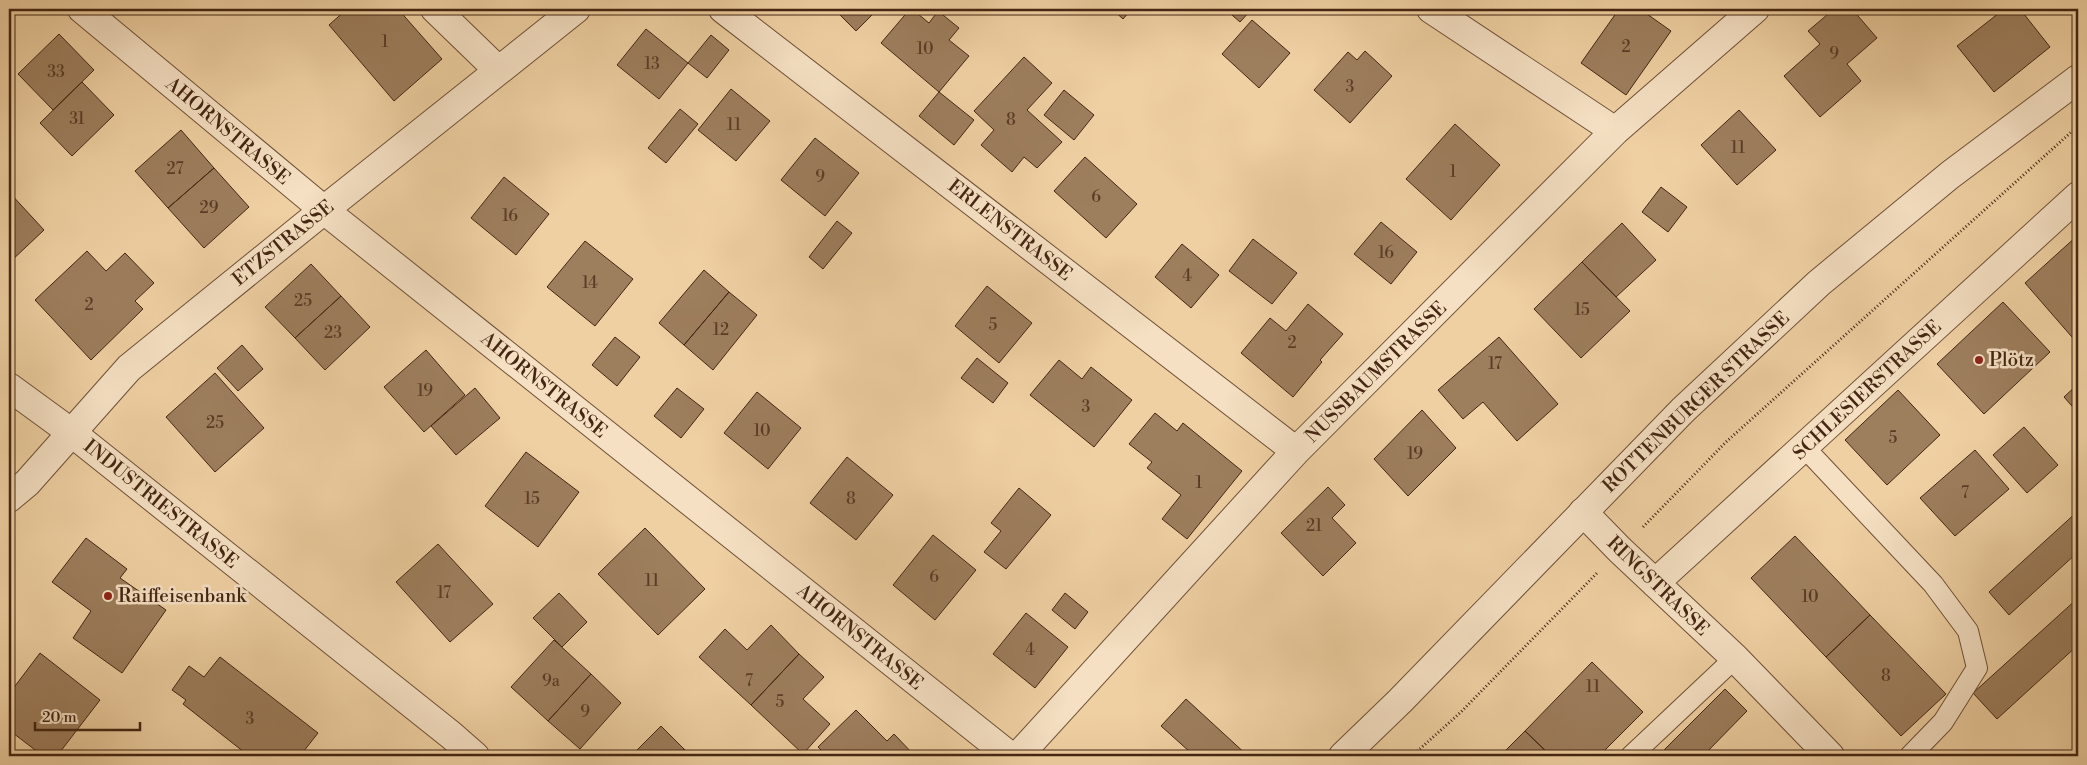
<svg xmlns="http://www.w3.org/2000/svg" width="2087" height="765" viewBox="0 0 2087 765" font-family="'Libre Bodoni',serif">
<rect width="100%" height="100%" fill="#efd0a2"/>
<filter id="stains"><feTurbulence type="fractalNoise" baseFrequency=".004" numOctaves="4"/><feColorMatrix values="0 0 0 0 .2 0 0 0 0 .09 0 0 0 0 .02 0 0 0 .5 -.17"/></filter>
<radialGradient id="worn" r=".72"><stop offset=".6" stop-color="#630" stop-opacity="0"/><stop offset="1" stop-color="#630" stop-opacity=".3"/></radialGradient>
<!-- building -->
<path fill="#9d7e5d" stroke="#442613" d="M347,9H398L442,59L394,101L329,25Z
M834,9H878L856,31Z
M910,9H912L929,23L938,11L959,28L949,40L969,56L939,92L881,43Z
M1112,9H1132L1123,19Z
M1225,9H1252L1240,22Z
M1619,9H1640L1671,31L1626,95L1581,63Z
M1834,9H1852L1877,38L1847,64L1861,81L1820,117L1784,76L1820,44L1808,31Z
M2004,9H2020L2050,47L1994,92L1957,46Z
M1252,20L1290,53L1259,88L1222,54Z
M646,29L688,63L659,99L617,65Z
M59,34L94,70L53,110L18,74Z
M711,35L729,50L707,78L688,63Z
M1365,51L1392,76L1350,123L1314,90L1348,52L1357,60Z
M1024,57L1052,83L1027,110L1062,142L1037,168L1024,157L1012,172L981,145L994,130L974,111Z
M82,82L114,115L72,156L40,123Z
M731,89L770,121L736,161L698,130Z
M1064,90L1094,115L1074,140L1044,115Z
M939,92L974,120L954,145L919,116Z
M680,109L698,124L666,163L648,148Z
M1739,110L1776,150L1737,185L1701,145Z
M1455,124L1500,165L1451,220L1406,179Z
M181,130L214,168L168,208L135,171Z
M815,138L859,173L825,216L781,180Z
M1085,157L1137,204L1106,238L1054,191Z
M214,168L249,207L204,248L168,208Z
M504,177L549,214L516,255L471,218Z
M1661,187L1687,207L1668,232L1642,212Z
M9,192L44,230L9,263Z
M837,221L852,233L823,269L809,257Z
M1381,222L1417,252L1391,284L1354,254Z
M1622,223L1656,260L1616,297L1582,262Z
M2078,235V344L2025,283Z
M1253,239L1297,273L1272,304L1229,271Z
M585,241L633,279L595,326L547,287Z
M1182,244L1219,275L1191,308L1155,277Z
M87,251L106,271L125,253L154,283L135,301L143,309L91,360L35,300Z
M1582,262L1630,311L1581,358L1534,309Z
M311,264L341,296L295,338L265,307Z
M704,270L729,292L684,345L659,323Z
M987,286L1032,323L999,363L955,326Z
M729,292L757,315L713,370L684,345Z
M341,296L370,327L325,370L295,338Z
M2003,302L2050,352L1984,414L1937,364Z
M1308,304L1343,334L1320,360L1322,362L1293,397L1241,353L1270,318L1286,331Z
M615,337L640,357L617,386L592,365Z
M1499,337L1558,404L1517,441L1483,402L1463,419L1438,390Z
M242,345L263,369L238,391L217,368Z
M426,350L465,395L424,432L384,387Z
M977,358L1008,383L993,403L961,378Z
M1059,360L1082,379L1091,367L1132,400L1094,447L1030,395Z
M215,373L264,428L215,472L166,417Z
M2078,384V413L2064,397Z
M475,388L500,418L456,455L431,426Z
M677,388L704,409L681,438L654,416Z
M1898,390L1940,435L1887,485L1845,440Z
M757,392L801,428L768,469L724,433Z
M1422,410L1456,448L1408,496L1374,459Z
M1155,413L1177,431L1183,423L1242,471L1187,539L1162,519L1181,495L1147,468L1152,462L1129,444Z
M2024,427L2058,465L2027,493L1993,455Z
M1975,450L2009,489L1955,536L1920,498Z
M526,452L579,492L538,547L485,506Z
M847,457L893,495L856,540L810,503Z
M1328,487L1345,505L1332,518L1356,543L1323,576L1281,533Z
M1019,488L1051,515L1006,569L984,552L1001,531L991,523Z
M2078,511V552L2009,615L1989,592Z
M645,528L705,589L658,635L598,574Z
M933,535L976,570L935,620L893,585Z
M1795,536L1870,615L1826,657L1751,578Z
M86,538L127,569L120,578L166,610L122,673L73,638L91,611L52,582Z
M438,544L493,604L450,642L396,582Z
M559,593L587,622L562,647L533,618Z
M1065,593L1088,612L1075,629L1052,610Z
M2078,598V645L1997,719L1973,693Z
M1026,613L1068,647L1035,688L993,654Z
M1870,615L1946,694L1901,736L1826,657Z
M771,625L799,654L751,705L699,657L725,629L747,650Z
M554,640L591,674L548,721L511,687Z
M40,653L100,700L57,756H43L9,730V694Z
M799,654L824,677L803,699L830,724L803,754L751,705Z
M220,657L318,733L300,756H249L183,704L186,700L172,690L189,666L204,677Z
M1592,662L1643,712L1599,756H1551L1525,731Z
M591,674L621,703L580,749L548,721Z
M1725,689L1747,711L1703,756H1658Z
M1186,699L1248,756H1186L1190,752L1161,726Z
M856,710L887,741L894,734L915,756H827L818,747Z
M661,726L684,749L677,756H631Z
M1525,731L1551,756H1500Z
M684,749L692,756H677Z"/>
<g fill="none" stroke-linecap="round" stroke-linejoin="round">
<defs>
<path id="service" d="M1804,447L1933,584L1968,631L1977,668L1943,722L1910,756
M1631,756L1735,658"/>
<path id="minor" d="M82,9L324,210L1010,756
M435,9L498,70
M723,9L1296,451
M1431,9L1615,131
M9,498L27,483L129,368L324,210L576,9
M1583,512L1620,550L1735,658L1830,756
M1655,583L2078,196
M1018,756L1296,451L1615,131L1755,9"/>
<path id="tertiary" d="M9,387L72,433L451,735L475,756
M1343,756L1400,701L1683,410L1819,283L1950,175L2078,79"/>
</defs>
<!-- service casing -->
<use href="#service" stroke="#6f5037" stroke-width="22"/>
<!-- minor casing -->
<use href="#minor" stroke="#6f5037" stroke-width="30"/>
<!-- tertiary casing -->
<use href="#tertiary" stroke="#6f5037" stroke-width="30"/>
<!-- path -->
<path stroke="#442613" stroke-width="3" stroke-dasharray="1 2.5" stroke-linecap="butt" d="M1643,527L1726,442L2078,126
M1412,756L1461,712L1598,572"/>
<!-- service -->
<use href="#service" stroke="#f5e0c3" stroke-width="20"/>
<!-- minor -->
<use href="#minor" stroke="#f5e0c3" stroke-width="28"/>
<!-- tertiary -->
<use href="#tertiary" stroke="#f5e0c3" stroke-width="28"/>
</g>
<!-- markers -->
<g fill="#8f2418" stroke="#f5e0c3" stroke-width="2">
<circle cx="1979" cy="360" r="5"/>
<circle cx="108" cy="596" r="5"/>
</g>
<g text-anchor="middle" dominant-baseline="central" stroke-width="5" stroke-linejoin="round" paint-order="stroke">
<!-- number labels -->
<g font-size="16" fill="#5a3c26">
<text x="385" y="42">1</text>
<text x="1626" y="47">2</text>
<text x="925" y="49">10</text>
<text x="1834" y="54">9</text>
<text x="652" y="64">13</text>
<text x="56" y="72">33</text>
<text x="1350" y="87">3</text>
<text x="77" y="119">31</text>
<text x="1011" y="120">8</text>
<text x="734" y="125">11</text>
<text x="1738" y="148">11</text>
<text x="175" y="169">27</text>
<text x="1453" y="172">1</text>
<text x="820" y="177">9</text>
<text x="1096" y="197">6</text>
<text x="209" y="208">29</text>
<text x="510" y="216">16</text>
<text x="1386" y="253">16</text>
<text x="1187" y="276">4</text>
<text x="590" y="283">14</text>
<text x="303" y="301">25</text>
<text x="89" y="305">2</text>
<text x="1582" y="310">15</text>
<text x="993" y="325">5</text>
<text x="721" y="330">12</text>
<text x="333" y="333">23</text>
<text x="1292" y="343">2</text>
<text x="1495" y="364">17</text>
<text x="425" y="391">19</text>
<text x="1086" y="407">3</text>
<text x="215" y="423">25</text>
<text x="762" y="431">10</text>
<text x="1893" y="438">5</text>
<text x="1415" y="454">19</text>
<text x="1199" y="483">1</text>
<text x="1965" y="493">7</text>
<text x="532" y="499">15</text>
<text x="851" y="499">8</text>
<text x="1314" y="526">21</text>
<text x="934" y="577">6</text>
<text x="652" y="581">11</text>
<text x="444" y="593">17</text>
<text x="1810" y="597">10</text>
<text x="1030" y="650">4</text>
<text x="1886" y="676">8</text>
<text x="551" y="681">9a</text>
<text x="749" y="681">7</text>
<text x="1593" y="687">11</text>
<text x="780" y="702">5</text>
<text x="585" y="712">9</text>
<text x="250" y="719">3</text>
</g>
<!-- street labels -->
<g font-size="19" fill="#442613" stroke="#f5e0c3">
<text transform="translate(228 131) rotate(40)">AHORNSTRASSE</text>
<text transform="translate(1010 230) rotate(38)">ERLENSTRASSE</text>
<text transform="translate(283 243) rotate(-39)">ETZSTRASSE</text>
<text transform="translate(1376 372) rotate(-45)">NUSSBAUMSTRASSE</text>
<text transform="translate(544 385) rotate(39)">AHORNSTRASSE</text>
<text transform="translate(1867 390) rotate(-43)">SCHLESIERSTRASSE</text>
<text transform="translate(1696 402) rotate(-44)">ROTTENBURGER STRASSE</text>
<text transform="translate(161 504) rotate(39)">INDUSTRIESTRASSE</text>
<text transform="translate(1658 586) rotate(44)">RINGSTRASSE</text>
<text transform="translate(860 637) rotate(39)">AHORNSTRASSE</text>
</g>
<!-- poi labels -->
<g font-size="19" fill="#442613" stroke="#f5e0c3" text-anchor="start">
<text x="1989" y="360">Plötz</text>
<text x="118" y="596">Raiffeisenbank</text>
</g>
</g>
<!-- margin -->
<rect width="2087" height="765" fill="none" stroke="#efd0a2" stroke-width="30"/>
<rect x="10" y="10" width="2067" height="745" fill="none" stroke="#442613" stroke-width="2.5"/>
<rect x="15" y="15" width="2057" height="735" fill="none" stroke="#442613"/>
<!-- scale -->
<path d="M35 722v8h105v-8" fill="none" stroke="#442613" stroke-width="2.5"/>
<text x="42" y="722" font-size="15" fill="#442613" stroke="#f5e0c3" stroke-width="4" paint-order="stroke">20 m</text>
<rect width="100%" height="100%" filter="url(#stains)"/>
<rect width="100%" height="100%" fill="url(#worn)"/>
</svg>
